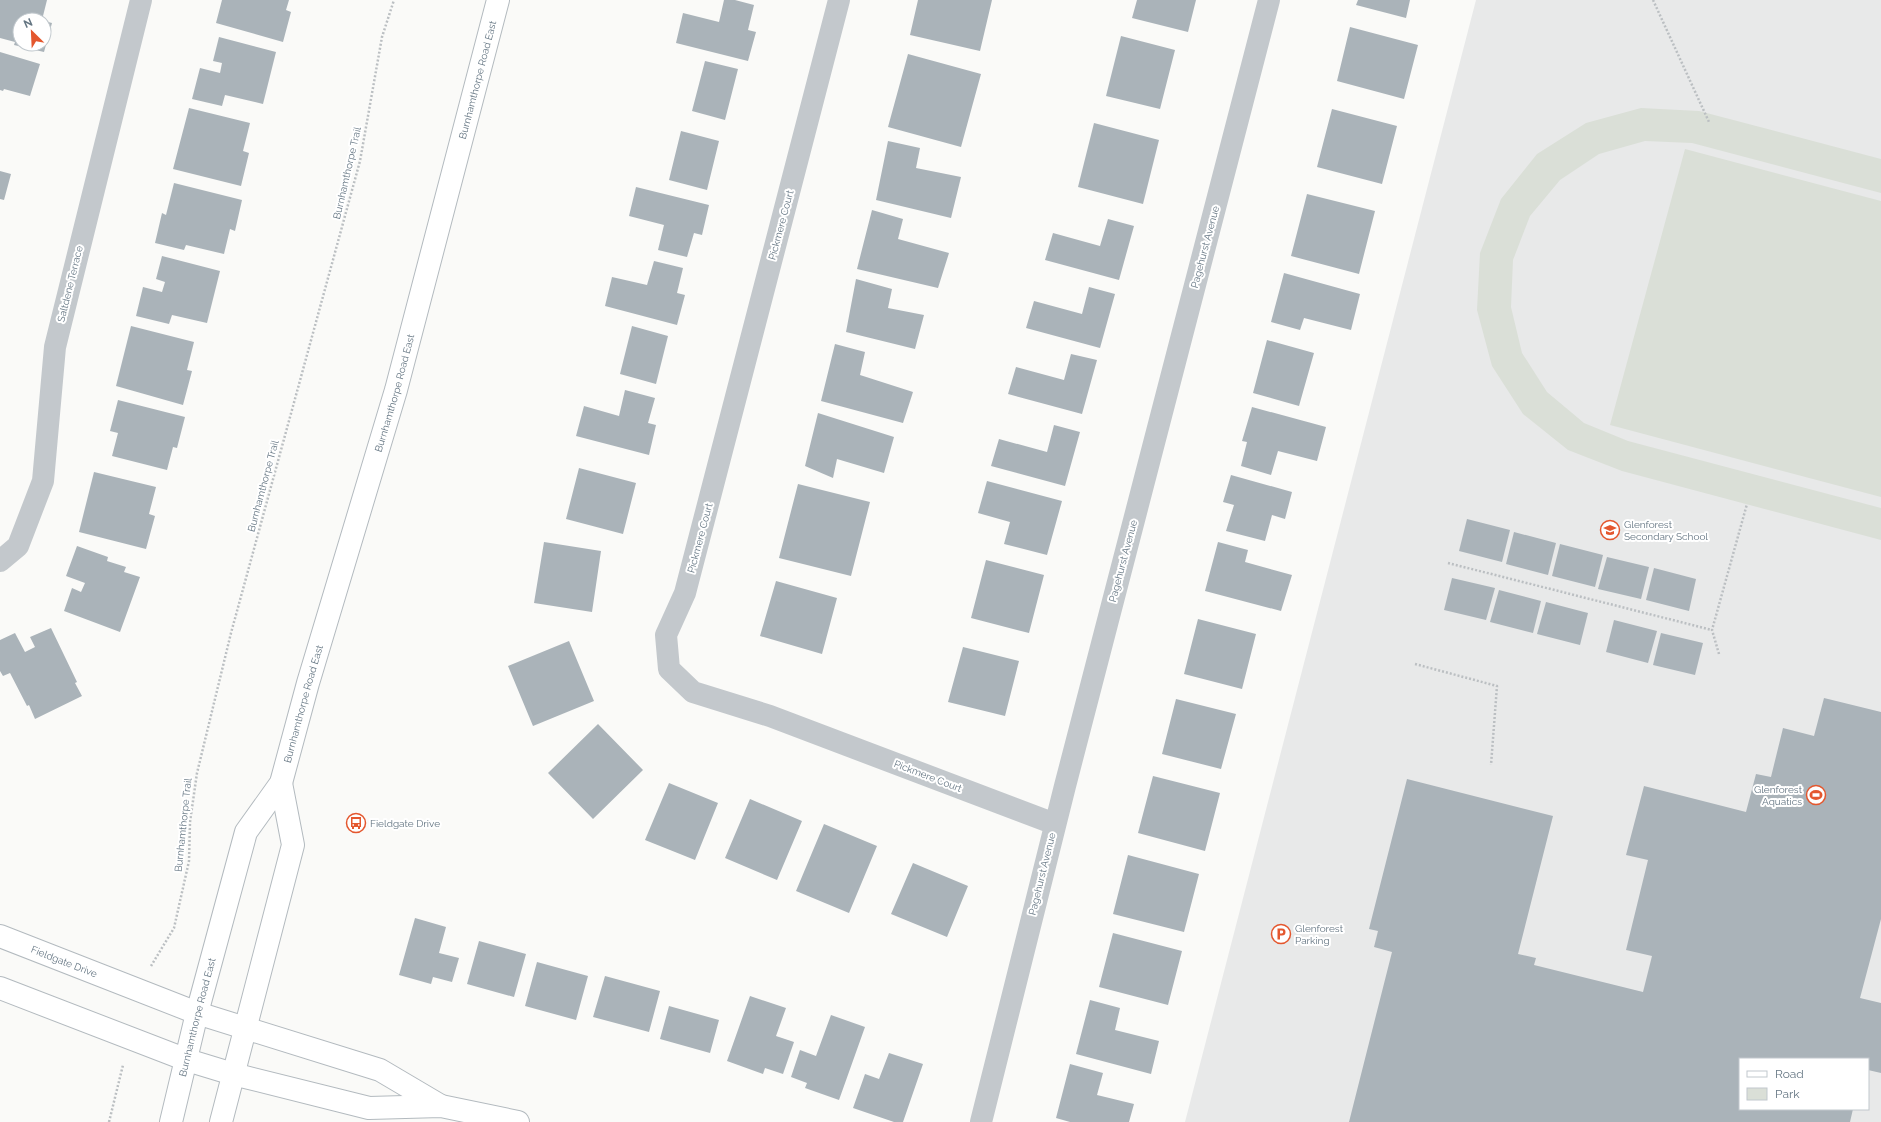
<svg xmlns="http://www.w3.org/2000/svg" width="1881" height="1122" viewBox="0 0 1881 1122" font-family="Raleway,sans-serif">
<rect width="100%" height="100%" fill="#fafaf8"/>
<!-- built -->
<path fill="#e8e9e9" fill-rule="evenodd" d="M1476,0H1881V1122H1185ZM1740,1059H1868V1109H1740Z"/>
<!-- green -->
<path fill="#dadfd7" d="M1641,108L1699,111L1881,159V193L1692,143L1645,141L1599,154L1560,180L1530,216L1513,260L1511,307L1522,353L1547,392L1584,423L1628,441L1881,508V540L1622,471L1568,450L1523,414L1492,366L1477,310L1480,253L1501,199L1537,154L1586,123Z
M1685,149L1881,201V497L1610,425Z"/>
<!-- building -->
<path fill="#aab3b9" d="M0,0H47L42,20H20V44H44V21L52,23L44,52L14,45L15,42L0,38Z
M222,0H289L286,10L291,12L283,42L216,23Z
M724,0H735L754,5L748,30L756,32L748,61L676,43L683,13L719,22Z
M918,0H992L980,51L910,35Z
M1137,0H1196L1188,32L1132,18Z
M1358,0H1410L1406,18L1356,5Z
M1350,27L1418,45L1404,99L1337,81Z
M1121,36L1175,50L1160,109L1106,96Z
M219,37L276,52L263,104L225,95L222,106L192,99L200,68L220,73L222,63L213,61Z
M0,52L40,64L30,96L4,89L3,91L0,90Z
M908,54L981,74L961,147L888,127Z
M705,61L738,69L725,120L692,111Z
M189,108L250,123L243,151L249,153L241,186L173,169Z
M1332,109L1397,126L1382,184L1317,167Z
M1094,123L1159,140L1143,204L1078,187Z
M681,131L719,141L707,190L669,180Z
M888,141L920,148L916,168L961,177L951,218L876,200Z
M0,171L11,174L4,200L0,199Z
M174,183L242,200L235,231L230,229L224,254L186,245L184,250L155,243L162,213L166,215Z
M636,187L709,205L702,235L694,233L687,257L658,250L664,225L629,216Z
M1307,194L1375,211L1359,274L1291,256Z
M872,210L903,219L898,239L949,253L938,288L857,269Z
M1108,219L1134,226L1119,280L1045,260L1053,233L1100,246Z
M162,256L220,271L207,323L172,315L169,324L136,316L143,287L162,292L165,282L156,279Z
M654,261L683,268L677,293L685,295L677,325L605,306L612,277L647,285Z
M1284,273L1360,294L1351,330L1304,318L1300,330L1271,322Z
M856,279L892,289L888,308L924,315L915,349L846,332Z
M1089,287L1115,294L1100,348L1026,328L1034,301L1082,314Z
M131,326L194,342L187,370L192,371L183,405L116,386Z
M632,326L668,336L656,384L620,374Z
M1267,340L1314,353L1299,406L1253,393Z
M835,344L865,352L860,375L913,392L903,423L821,401Z
M1071,354L1097,360L1082,414L1008,394L1016,367L1064,380Z
M625,390L655,398L648,423L656,425L649,455L576,436L584,406L619,416Z
M118,400L185,417L177,448L173,447L167,470L112,456L118,433L110,431Z
M1252,407L1326,427L1317,461L1278,451L1271,475L1241,466L1247,442L1242,441Z
M818,413L894,437L884,473L837,459L833,478L805,466Z
M1054,425L1080,432L1065,486L991,466L999,439L1047,452Z
M579,468L636,483L623,534L566,519Z
M94,472L156,487L149,514L155,516L146,549L79,532Z
M1231,475L1292,492L1285,519L1272,515L1265,541L1226,531L1234,505L1223,502Z
M987,481L1062,501L1047,555L1004,544L1010,522L978,513Z
M798,484L870,502L851,576L779,558Z
M1467,519L1510,530L1502,562L1459,551Z
M1514,532L1556,543L1548,575L1506,564Z
M544,542L601,551L592,612L534,603Z
M1218,542L1248,550L1245,562L1292,575L1281,611L1205,591Z
M1560,544L1603,555L1595,587L1552,576Z
M77,546L108,557L107,561L126,567L124,572L140,577L120,632L64,611L72,588L81,592L85,583L66,576Z
M1607,557L1649,567L1641,599L1598,589Z
M986,560L1044,575L1029,633L971,618Z
M1654,568L1696,579L1689,611L1646,600Z
M1452,578L1495,588L1486,620L1444,610Z
M776,581L837,598L822,654L760,636Z
M1499,590L1541,601L1533,633L1490,622Z
M1546,602L1588,613L1580,645L1537,634Z
M1198,619L1256,634L1242,689L1184,674Z
M1614,620L1657,631L1648,663L1606,652Z
M51,628L77,682L75,683L82,696L35,719L29,705L27,706L10,673L3,676L0,671V640L15,633L25,652L35,647L30,637Z
M1661,633L1703,643L1695,675L1653,665Z
M569,641L594,701L533,726L508,666Z
M963,647L1019,661L1005,716L948,702Z
M1824,698L1881,712V919L1860,998L1881,1003V1073L1868,1070V1059H1740V1109H1853L1850,1122H1349L1392,952L1374,947L1378,931L1369,929L1407,779L1553,816L1518,954L1536,958L1534,965L1643,992L1652,956L1626,950L1648,860L1626,855L1644,786L1746,812L1756,774L1771,777L1783,728L1814,736Z
M1176,699L1236,714L1221,769L1162,754Z
M598,724L643,770L593,819L548,773Z
M1153,776L1220,793L1205,851L1138,833Z
M669,783L718,803L695,860L645,840Z
M750,799L802,821L777,880L725,858Z
M824,824L877,846L849,913L796,891Z
M1128,855L1199,874L1184,932L1113,914Z
M913,863L968,886L947,937L891,914Z
M415,918L446,927L439,953L459,958L452,982L433,977L431,984L399,975Z
M1113,933L1182,951L1168,1005L1099,987Z
M479,941L526,954L514,997L467,984Z
M537,962L588,976L576,1020L525,1006Z
M605,976L660,991L649,1032L593,1017Z
M750,996L786,1008L776,1036L794,1042L783,1074L765,1068L763,1074L727,1061Z
M1090,1000L1120,1008L1115,1030L1159,1041L1151,1074L1076,1054Z
M669,1006L719,1020L710,1053L660,1039Z
M831,1015L865,1027L839,1100L805,1088L807,1083L791,1077L800,1050L816,1056Z
M889,1053L923,1064L903,1122H894L853,1108L865,1074L879,1079Z
M1070,1064L1103,1073L1097,1095L1134,1104L1129,1122H1070L1056,1118Z"/>
<g fill="none" stroke-linecap="round" stroke-linejoin="round">
<defs>
<g id="secondary">
<path id="s1" d="M0,936L197,1013L380,1070L441,1106"/>
<path d="M0,988L187,1060L233,1074L369,1108L441,1106L518,1122"/>
<path id="s2" d="M171,1122L197,1013L246,832L281,783L308,683L396,390L498,0"/>
<path d="M221,1122L293,845L281,783"/>
</g>
</defs>
<!-- secondary casing -->
<use href="#secondary" stroke="#b3babf" stroke-width="24"/>
<!-- path -->
<path stroke="#bbbfc2" stroke-width="2.5" stroke-dasharray="2 2" stroke-linecap="butt" d="M1653,0L1709,122
M1448,563L1712,630
M1719,654L1712,630L1747,504
M1415,664L1497,686L1491,765
M151,966L174,928L189,861L190,822L197,773L231,633L360,161L382,37L394,0
M109,1122L123,1065"/>
<!-- street -->
<path stroke="#c3c8cc" stroke-width="22" d="M839,0L685,593L666,635L669,669L693,692L770,716L1055,824
M0,561L18,546L43,481L55,347L141,0
M981,1122L1065,786L1269,0"/>
<!-- secondary -->
<use href="#secondary" stroke="#fff" stroke-width="22"/>
</g>
<!-- icons -->
<defs>
<symbol id="school-ring" viewBox="-11 -11 22 22"><circle r="9.5" fill="#fff" stroke="#e4572e" stroke-width="1.5"/><path d="M0-5L7-2L0 1L-7-2ZM-4 1L0 2.5L4 1V4Q0 6-4 4Z" fill="#e4572e"/></symbol>
<symbol id="stadium-ring" viewBox="-11 -11 22 22"><circle r="9.5" fill="#fff" stroke="#e4572e" stroke-width="1.5"/><path d="M0-5a6.5 5 0 1 0 0 10a6.5 5 0 1 0 0-10ZM-3.5-1.8h7v3.6h-7Z" fill="#e4572e"/></symbol>
<symbol id="bus-ring" viewBox="-11 -11 22 22"><circle r="9.5" fill="#fff" stroke="#e4572e" stroke-width="1.5"/><path d="M-5-6H5V4H4V6H2V4H-2V6H-4V4H-5ZM-3.5-4V0h7V-4ZM-3.5 1.2v1.5H-2V1.2ZM2 1.2v1.5H3.5V1.2Z" fill="#e4572e"/></symbol>
<symbol id="parking-ring" viewBox="-11 -11 22 22"><circle r="9.5" fill="#fff" stroke="#e4572e" stroke-width="1.5"/><path d="M-3.5-5.5H1a3.5 3.5 0 0 1 0 7H-1V5.5H-3.5ZM-1-3.4V-.6H.8a1.4 1.4 0 0 0 0-2.8Z" fill="#e4572e"/></symbol>
</defs>
<g fill-rule="evenodd">
<use href="#school-ring" x="1599" y="519" width="22" height="22"/>
<use href="#stadium-ring" x="1805" y="784" width="22" height="22"/>
<use href="#bus-ring" x="345" y="812" width="22" height="22"/>
<use href="#parking-ring" x="1270" y="923" width="22" height="22"/>
</g>
<g text-anchor="middle" dominant-baseline="central" stroke-width="4" stroke-linejoin="round" paint-order="stroke">
<!-- street labels -->
<g font-size="10" fill="#657683" stroke="#fff">
<text stroke="none"><textPath href="#s2" startOffset="1090">Burnhamthorpe Road East</textPath></text>
<text transform="translate(347 173) rotate(-77)">Burnhamthorpe Trail</text>
<text transform="translate(781 225) rotate(-75)">Pickmere Court</text>
<text transform="translate(1205 247) rotate(-75)">Pagehurst Avenue</text>
<text transform="translate(70 284) rotate(-76)">Saltdene Terrace</text>
<text stroke="none"><textPath href="#s2" startOffset="766">Burnhamthorpe Road East</textPath></text>
<text transform="translate(263 486) rotate(-75)">Burnhamthorpe Trail</text>
<text transform="translate(700 538) rotate(-75)">Pickmere Court</text>
<text transform="translate(1123 561) rotate(-75)">Pagehurst Avenue</text>
<text stroke="none"><textPath href="#s2" startOffset="442">Burnhamthorpe Road East</textPath></text>
<text transform="translate(928 776) rotate(21)">Pickmere Court</text>
<text transform="translate(183 825) rotate(-84)">Burnhamthorpe Trail</text>
<text transform="translate(1042 874) rotate(-76)">Pagehurst Avenue</text>
<text stroke="none"><textPath href="#s1" startOffset="69">Fieldgate Drive</textPath></text>
<text stroke="none"><textPath href="#s2" startOffset="108">Burnhamthorpe Road East</textPath></text>
</g>
<!-- poi labels -->
<g font-size="10" fill="#657683" stroke="#fff" text-anchor="start">
<text x="1624" y="524">Glenforest<tspan x="1624" dy="12">Secondary School</tspan></text>
<text x="1802" y="789" text-anchor="end">Glenforest<tspan x="1802" dy="12">Aquatics</tspan></text>
<text x="370" y="823">Fieldgate Drive</text>
<text x="1295" y="928">Glenforest<tspan x="1295" dy="12">Parking</tspan></text>
</g>
</g>
<!-- legend -->
<rect x="1739" y="1058" width="130" height="52" fill="#ffffff" stroke="#c1c8cd"/>
<rect x="1747" y="1071" width="20" height="6" fill="#ffffff" stroke="#c1c8cd"/>
<text x="1775" y="1078" font-size="12" fill="#657683">Road</text>
<rect x="1747" y="1088" width="20" height="12" fill="#dadfd7" stroke="#c1c8cd"/>
<text x="1775" y="1098" font-size="12" fill="#657683">Park</text>
<!-- north arrow -->
<g transform="translate(32 32) rotate(336)"><circle r="19" fill="#ffffff" stroke="#c1c8cd"/>
<path d="M0-3L7 15L0 10L-7 15Z" fill="#e4572e"/>
<text y="-6" font-size="11" font-weight="bold" text-anchor="middle" fill="#657683">N</text>
</g>
</svg>
